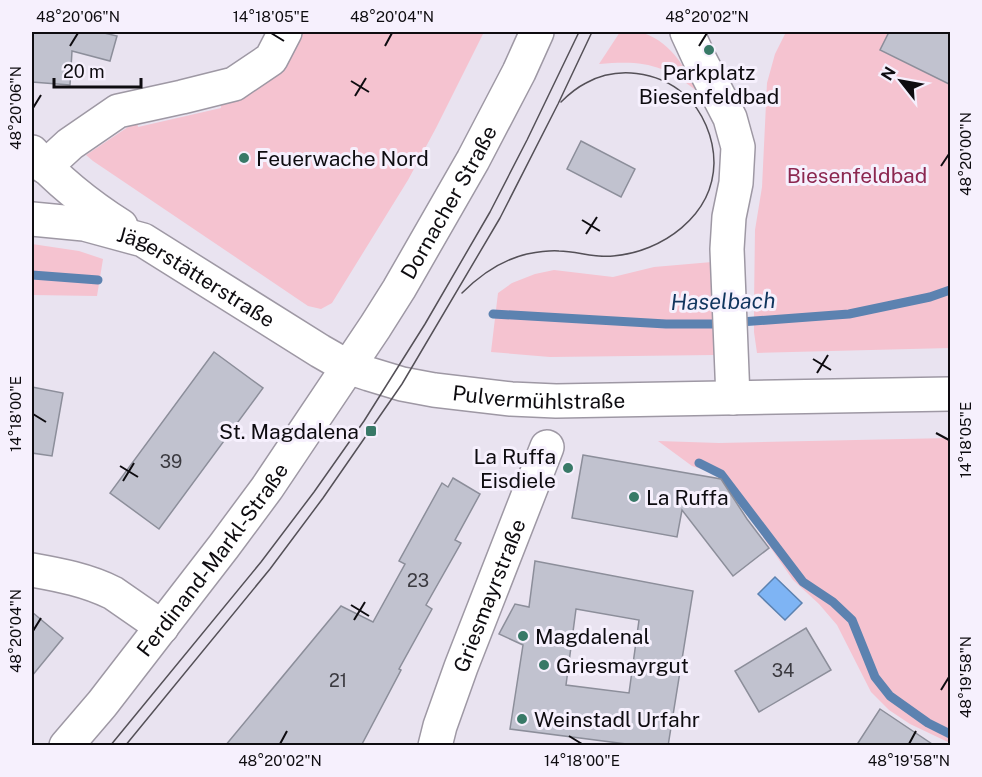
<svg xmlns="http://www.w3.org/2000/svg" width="982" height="777" viewBox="0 0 982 777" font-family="'Public Sans',sans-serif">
<rect width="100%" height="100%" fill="#e9e3f0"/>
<!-- green -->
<path fill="#f5c3d0" d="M296,32H484L436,128L408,180L332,303L321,309L308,306L93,161L86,155L137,121L138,127L221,108L220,100Z
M620,32C626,32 633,30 639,32C669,39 685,67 698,92C664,64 643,60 599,64Z
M786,32H950V348L757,353L754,332V304L755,230L762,187L767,83L775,54Z
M32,244L79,251L103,259L97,296L32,295Z
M712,262L714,355L550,357L491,352L498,293L512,283L535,274L554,270L613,277L654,267Z
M950,438V743L910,724L889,710L871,692L837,625L819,604L793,580L720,475L692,466L658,441L719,443Z"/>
<!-- water -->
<path fill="#7eb4f4" stroke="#5c82b0" stroke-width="1.5" d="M775,577L802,603L785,620L758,594Z"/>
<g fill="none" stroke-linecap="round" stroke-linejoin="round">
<!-- stream -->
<path stroke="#5c82b0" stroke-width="9" d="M32,275L98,280
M493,314L666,324H714L849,314L930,297L950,290
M699,463L721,474L803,582L833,602L852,620L875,677L890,696L928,723L950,734"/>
</g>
<!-- building -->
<path fill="#c1c2cf" stroke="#8c8e9a" stroke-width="1.5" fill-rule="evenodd" d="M32,32H100L117,36L110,61L72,51L70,85L32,82Z
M889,32H951V85L880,50Z
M581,141L635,169L621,197L567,169Z
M214,352L263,388L159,529L110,493Z
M32,387L63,393L52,456L32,453Z
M583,455L721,479L747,519L769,548L733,576L682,510L677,537L572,518Z
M453,478L480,494L455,540L461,543L426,605L432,609L399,669L401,670L361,746H225L341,606L373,622L405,564L399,561L442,483L448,487Z
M535,561L693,591L668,746H642L510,729L523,645L499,634L515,604L529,607ZM576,609L639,620L629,693L566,685Z
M32,612L63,638L32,676Z
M806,628L831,670L759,712L735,671Z
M880,709L935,746H856Z"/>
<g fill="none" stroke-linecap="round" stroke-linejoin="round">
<defs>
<g id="minor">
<path d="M687,32L699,58L730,118L738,147L736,183L729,217L727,249L733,398"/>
<path d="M32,152C58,181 88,205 121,226"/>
<path d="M45,167L70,144L118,111L182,97L234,84L271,59L285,32"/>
<path id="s1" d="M32,219L84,224L143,240L320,351L348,367L369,374L402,384L434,390L511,399L556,401L950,394"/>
<path d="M32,570C60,575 87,580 113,593L162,627"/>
<path id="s2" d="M66,746L102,704L224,546L267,488L375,327L399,289L473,160L519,72L537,32"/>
<path id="s3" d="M435,746L440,726L461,667L547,447"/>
</g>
</defs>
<!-- minor casing -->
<use href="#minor" stroke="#9e98a4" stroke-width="36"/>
<!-- minor -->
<use href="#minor" stroke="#fff" stroke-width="33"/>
<!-- tram -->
<path stroke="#545057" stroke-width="1.5" d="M462,293C481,274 501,260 527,254C538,252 549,250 559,251C577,251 594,258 613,256C662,252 713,216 714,163C714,138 703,111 684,94C657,71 617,66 586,83C576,88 568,95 561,102
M110,746L261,562L314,492L364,421L425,324L490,212L527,140L579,32
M125,746L270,569L323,498L402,384L500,218L558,104L592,32"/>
</g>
<!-- ticks -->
<path fill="none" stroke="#0e0c10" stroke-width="2" d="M271,33L284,41M70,46L78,33M385,46L392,33M699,46L707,33M351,81L369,92M355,96L366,78M33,108L41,95M941,166L949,154M582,220L600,231M586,234L597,217M813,359L831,370M817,373L828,355M33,414L46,422M936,433L949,440M120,466L138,477M123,481L134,463M351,605L369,616M354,620L365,602M33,631L41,618M941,690L949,677M569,736L582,744M280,744L287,731M909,744L916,731"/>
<!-- markers -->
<g fill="#387967" stroke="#f6f0fd" stroke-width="2">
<circle cx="709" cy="50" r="6"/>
<circle cx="244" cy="158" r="6"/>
<rect x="365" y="425" width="12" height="12" rx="3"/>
<circle cx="568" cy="468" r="6"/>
<circle cx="634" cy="497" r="6"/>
<circle cx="523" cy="636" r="6"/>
<circle cx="544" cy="665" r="6"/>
<circle cx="522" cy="719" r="6"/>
</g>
<g text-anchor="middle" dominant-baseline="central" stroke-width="6" stroke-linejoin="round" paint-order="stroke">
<!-- number labels -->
<g font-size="18" fill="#3b3a40">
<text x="171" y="461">39</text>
<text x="418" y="580">23</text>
<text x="783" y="670">34</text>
<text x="338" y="680">21</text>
</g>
<!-- poi labels -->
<g font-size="21" fill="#0e0c10" stroke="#f6f0fd" text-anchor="start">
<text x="709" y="72" text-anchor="middle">Parkplatz<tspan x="709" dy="24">Biesenfeldbad</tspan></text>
<text x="256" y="158">Feuerwache Nord</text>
<text x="359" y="431" text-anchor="end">St. Magdalena</text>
<text x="556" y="456" text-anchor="end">La Ruffa<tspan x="556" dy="24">Eisdiele</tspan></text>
<text x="646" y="497">La Ruffa</text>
<text x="535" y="636">Magdalenal</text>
<text x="556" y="665">Griesmayrgut</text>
<text x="534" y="719">Weinstadl Urfahr</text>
</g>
<!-- park labels -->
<g font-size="21" fill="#8c2750" stroke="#f6f0fd">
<text x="857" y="175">Biesenfeldbad</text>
</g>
<!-- street labels -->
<g font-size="21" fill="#0e0c10" stroke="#f6f0fd">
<text stroke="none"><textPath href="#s2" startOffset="666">Dornacher Straße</textPath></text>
<text stroke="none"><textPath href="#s1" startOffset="177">Jägerstätterstraße</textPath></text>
<text stroke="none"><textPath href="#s1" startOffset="549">Pulvermühlstraße</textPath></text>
<text stroke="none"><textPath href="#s2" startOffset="237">Ferdinand-Markl-Straße</textPath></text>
<text stroke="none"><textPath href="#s3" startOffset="160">Griesmayrstraße</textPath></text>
</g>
<!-- water labels -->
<g font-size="22" font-style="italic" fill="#10355e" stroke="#f6f0fd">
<text transform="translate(723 301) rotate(-1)">Haselbach</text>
</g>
</g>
<!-- border -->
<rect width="982" height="777" fill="none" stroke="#f6f0fd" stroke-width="66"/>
<!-- north arrow -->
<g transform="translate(901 81) rotate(301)" stroke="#f6f0fd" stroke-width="4.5" paint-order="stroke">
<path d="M0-4.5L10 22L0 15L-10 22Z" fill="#0e0c10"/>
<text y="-9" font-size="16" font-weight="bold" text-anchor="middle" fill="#0e0c10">N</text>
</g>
<!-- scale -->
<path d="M54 78v9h87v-9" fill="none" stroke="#0e0c10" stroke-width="3"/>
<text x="63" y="78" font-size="18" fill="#0e0c10" stroke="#f6f0fd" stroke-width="4.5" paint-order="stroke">20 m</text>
<rect x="33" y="33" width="916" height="711" fill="none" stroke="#0e0c10" stroke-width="2"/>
<g font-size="15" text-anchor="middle" fill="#0e0c10">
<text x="78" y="22">48°20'06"N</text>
<text x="271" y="22">14°18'05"E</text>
<text x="392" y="22">48°20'04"N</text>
<text x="707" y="22">48°20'02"N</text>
<text transform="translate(16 108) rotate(-90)" y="5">48°20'06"N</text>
<text transform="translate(966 154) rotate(-90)" y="5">48°20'00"N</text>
<text transform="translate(16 414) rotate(-90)" y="5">14°18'00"E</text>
<text transform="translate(966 440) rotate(-90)" y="5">14°18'05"E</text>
<text transform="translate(16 631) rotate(-90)" y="5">48°20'04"N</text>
<text transform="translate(966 677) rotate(-90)" y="5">48°19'58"N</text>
<text x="280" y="766">48°20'02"N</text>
<text x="582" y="766">14°18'00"E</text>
<text x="909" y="766">48°19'58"N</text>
</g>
</svg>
